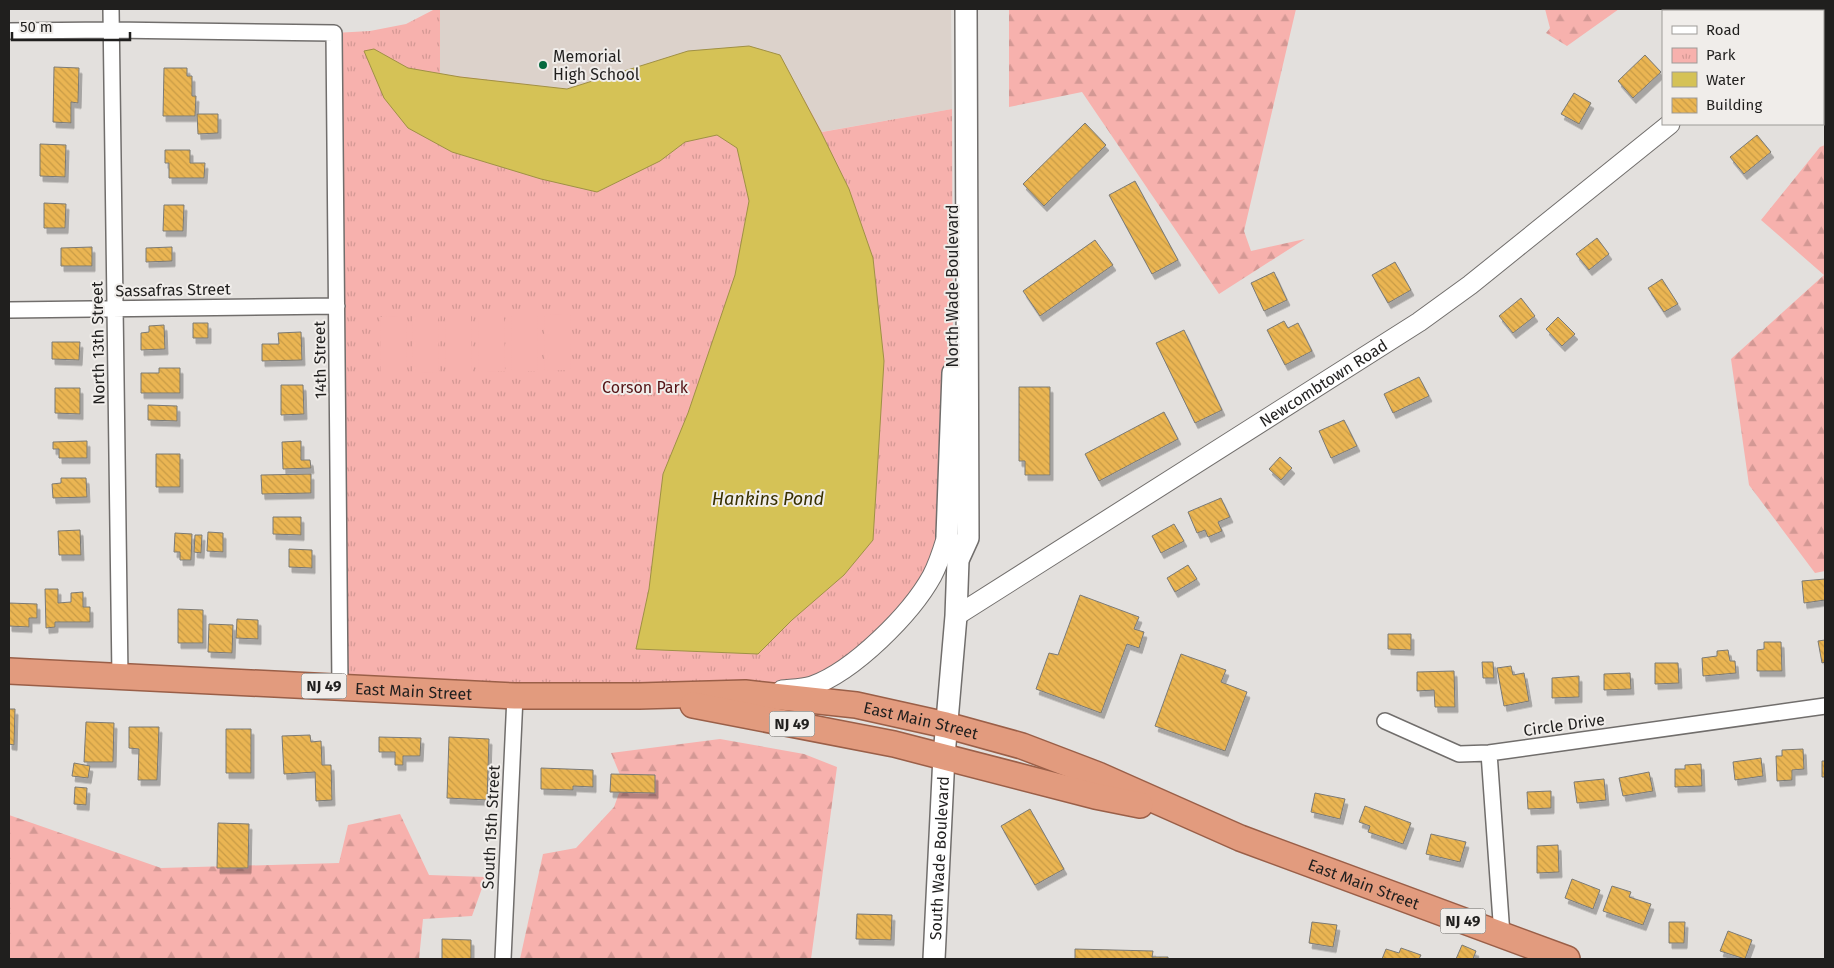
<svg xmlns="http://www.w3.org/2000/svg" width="1834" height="968" viewBox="0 0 1834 968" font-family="'Fira Sans',sans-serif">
<defs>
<pattern id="forest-firs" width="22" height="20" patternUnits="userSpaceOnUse" patternTransform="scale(1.25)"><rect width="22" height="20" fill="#f7b1ad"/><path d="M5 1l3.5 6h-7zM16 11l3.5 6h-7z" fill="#d39894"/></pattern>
<pattern id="park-tufts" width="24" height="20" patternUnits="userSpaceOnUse" patternTransform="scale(1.25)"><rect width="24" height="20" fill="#f7b1ad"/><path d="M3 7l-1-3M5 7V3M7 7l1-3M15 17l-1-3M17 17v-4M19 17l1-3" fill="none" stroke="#d39894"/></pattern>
<pattern id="building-back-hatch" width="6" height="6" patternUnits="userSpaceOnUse" patternTransform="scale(1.25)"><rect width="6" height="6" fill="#eab552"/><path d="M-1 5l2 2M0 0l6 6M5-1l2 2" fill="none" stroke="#c89b47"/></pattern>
<filter id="shadow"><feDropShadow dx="3" dy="5.5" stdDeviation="0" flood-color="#0004"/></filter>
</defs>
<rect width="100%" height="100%" fill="#e3e0dd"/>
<!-- built -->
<path fill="#dcd2cb" d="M440,9H951L952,109L821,132L780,55L688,51L567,89L440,74Z"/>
<!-- forest -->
<path fill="url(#forest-firs)" d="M1009,9H1296L1244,231L1251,251L1305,239L1219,294L1082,92L1009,107Z
M1545,9H1619L1567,46L1546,33L1550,28Z
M1825,145V571L1815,573L1749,485L1731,359L1824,275L1761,220L1820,147Z
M720,739L804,754L837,767L811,959H520L543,854L576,848L614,807L623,782L611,753Z
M400,814L429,875L486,877L472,916L423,919L419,959H9V815L161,868L339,863L348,825Z"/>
<!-- park -->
<path fill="url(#park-tufts)" d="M435,9H440V74L567,89L688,51L749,46L780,55L822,132L952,109L953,381L947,536L921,594L810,686L340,687L334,33L370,31L406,24Z"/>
<!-- pitch -->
<path fill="#f7b1ad" d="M570,314L571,370L545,371L544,315Z
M478,315H504L505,371L479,372Z
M511,315H537L538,371H512Z
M406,316L407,373H381L380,317Z
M412,316H438L439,372L413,373Z
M445,316H471L472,372H446Z"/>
<!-- water -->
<path fill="#d5c256" stroke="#9f9145" d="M749,46L780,55L821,132L849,189L873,258L884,361L873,540L844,575L792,620L758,654L636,649L649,589L663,474L688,413L735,275L749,201L737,148L717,135L685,142L660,161L597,192L541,179L452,152L408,128L384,98L364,51L374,49L408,68L460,77L567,89L688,51Z"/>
<!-- building -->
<path fill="url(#building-back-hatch)" stroke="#7b7a76" filter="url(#shadow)" d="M1645,55L1661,72L1633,98L1618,81Z
M54,67L79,68L78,103L71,102V123L53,122Z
M164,68H187V76H192V96H196L195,116H163Z
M1574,93L1591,103L1579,124L1561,114Z
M197,114H218V133L198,134Z
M1085,123L1106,145L1044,206L1023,184Z
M1757,135L1771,152L1744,174L1730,157Z
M40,144L66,145L65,177L40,176Z
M165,150H190V163H205L204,178H169V163H165Z
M1135,181L1178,260L1152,274L1109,195Z
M44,203L66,204L65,228H44Z
M164,205H184L183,231H163Z
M1597,238L1609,254L1589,270L1576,254Z
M1095,240L1113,265L1040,316L1023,291Z
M92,247V266H61V248Z
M172,247V261L146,262V248Z
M1395,262L1411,290L1388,303L1372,275Z
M1274,272L1287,300L1264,311L1251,283Z
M1662,279L1678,304L1664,312L1648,288Z
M1521,298L1535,316L1513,333L1499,316Z
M1558,317L1575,334L1562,346L1546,329Z
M1284,321L1288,328L1298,323L1312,351L1285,365L1267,330Z
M193,323H208V338H193Z
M164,325L165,349L141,350V333L149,332V326Z
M1184,330L1222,410L1195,423L1156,343Z
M301,332L302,360L262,361V344H279L278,333Z
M52,342H80L79,360L52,359Z
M159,368H180V393H141V373H159Z
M1419,377L1429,396L1393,413L1384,394Z
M281,385H303L304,414L281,415Z
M1019,387H1050V475H1025V461H1019Z
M55,388H80V414L55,413Z
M148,405L177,406V421L148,420Z
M1164,412L1178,439L1099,481L1085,454Z
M1344,420L1357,446L1331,458L1319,431Z
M87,441V458H59V449H53V442Z
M301,441V460H310L311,468L283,469L282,442Z
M156,454H180V487H156Z
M1280,457L1292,468L1281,480L1269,469Z
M311,474V493L262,494L261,475Z
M61,478H86L87,497L53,498L52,484L61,483Z
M1221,498L1230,517L1218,522L1222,531L1208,537L1205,530L1197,533L1188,512Z
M273,517H301V535L273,534Z
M1174,524L1184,541L1161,553L1152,536Z
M80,530L81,555H59L58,531Z
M208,532L223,533V552L207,551Z
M175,533L192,534L191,560H180V552H174Z
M195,535H202L201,553L194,552Z
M289,549L312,550V568L289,567Z
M1188,565L1197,579L1175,592L1167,578Z
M1825,579V600L1804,603L1802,581Z
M45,589H58V603L71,602V593L83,592V607H90V622H55V627L46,628Z
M1080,595L1139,617L1134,629L1144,632L1139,648L1127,644L1101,713L1036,689L1049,653L1058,655Z
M9,603L37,604V618H29V627L9,626Z
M178,609L203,610V643H178Z
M237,619L258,620V639L236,638Z
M209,624L233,625L232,653L208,652Z
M1388,634H1411V650L1388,649Z
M1825,640V662L1822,663L1818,641Z
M1764,642H1781L1782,671H1757V650L1764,649Z
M1728,650L1730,661H1735L1736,673L1703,676L1702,658L1717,656V651Z
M1181,654L1226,670L1221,682L1247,692L1225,751L1155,726Z
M1482,662H1493L1494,678H1483Z
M1655,663H1678L1679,683L1655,684Z
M1511,666L1513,675L1524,673L1529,701L1504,706L1497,668Z
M1454,671L1455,707H1435L1434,690L1417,691V672Z
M1630,673L1631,689L1604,690V674Z
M1579,676V697L1552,698V678Z
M9,709H15L14,745L9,744Z
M86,722L114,723L113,762H84Z
M129,727H159L157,780H138L139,749L129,748Z
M226,729H251V773H226Z
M310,735L311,742L321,741L322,765H331L332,800L316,801L315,772L284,774L282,736Z
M379,737L421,738L420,756H403V765H395V752H379Z
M449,737L489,739L487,800L447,798Z
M1803,749L1804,769L1792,770V780L1777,781L1776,756H1782V750Z
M1761,758L1763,776L1735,780L1733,762Z
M1822,761H1825V777H1822Z
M74,763L90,766L88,778L72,776Z
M1701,764L1702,786L1675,787V769H1685V765Z
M541,768L593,770V787L573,786V790L541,789Z
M1649,772L1653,791L1623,796L1619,778Z
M611,774L655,775V793L610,792Z
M1604,779L1606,800L1577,803L1574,782Z
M75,787L87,788L86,805L74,804Z
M1551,791V808L1528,809L1527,792Z
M1315,793L1345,799L1340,819L1311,812Z
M1365,806L1411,823L1403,844L1368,832L1370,826L1359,822Z
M1030,809L1064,869L1035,885L1001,826Z
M218,823L249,824L248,868H217Z
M1431,834L1466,842L1460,862L1426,854Z
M1558,845L1559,872L1537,873V846Z
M1572,879L1600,890L1593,909L1565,898Z
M1612,886L1631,892L1629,897L1651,904L1643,925L1603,911Z
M857,914L892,915L891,940L856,939Z
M1312,922L1337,925L1333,947L1309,943Z
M1669,922H1685L1684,943H1669Z
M1728,931L1752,940L1745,959L1720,951Z
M442,939L471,940V959H442Z
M1462,945L1476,951L1473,959H1456Z
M1401,948L1421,955L1419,959H1382L1386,949L1399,953Z
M1075,949L1153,951L1152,957H1168V959H1075Z"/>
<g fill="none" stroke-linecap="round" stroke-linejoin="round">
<defs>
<path id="minor" d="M111,9L120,677
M9,31L111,30L334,33L340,687
M9,310L337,306
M1385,721L1459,754L1489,753L1825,706
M1489,753L1502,935
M503,959L515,696"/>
<g id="tertiary">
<path d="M1812,11L1815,9"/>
<path id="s1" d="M956,616L1419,322L1470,285L1670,124"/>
<path d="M782,690C791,689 803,689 812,686C854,671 911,614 932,576C939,563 943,549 947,536"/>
</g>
<g id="secondary">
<path d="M953,373L947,536L958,560"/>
<path id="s2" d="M934,959L944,756L956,616L958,560L968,538L966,9"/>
</g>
<g id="trunk">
<path id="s3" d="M9,671L515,696H639L745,693L856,705L946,725L1022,746L1098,775L1240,838L1567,959"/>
<path d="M693,705L894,744L1095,796L1140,805"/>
</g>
</defs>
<!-- minor casing -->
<use href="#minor" stroke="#716e6c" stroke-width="18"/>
<!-- tertiary casing -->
<use href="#tertiary" stroke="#716e6c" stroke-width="21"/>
<!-- secondary casing -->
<use href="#secondary" stroke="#716e6c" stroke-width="24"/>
<!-- trunk casing -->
<use href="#trunk" stroke="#9a5f48" stroke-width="28"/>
<!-- minor -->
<use href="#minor" stroke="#fff" stroke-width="15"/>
<!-- tertiary -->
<use href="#tertiary" stroke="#fff" stroke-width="19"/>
<!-- secondary -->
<use href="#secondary" stroke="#fff" stroke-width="21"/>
<!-- trunk -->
<use href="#trunk" stroke="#e29b7e" stroke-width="25"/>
</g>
<!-- markers -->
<circle fill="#05693e" stroke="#f0edea" stroke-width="2" cx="543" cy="65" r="5"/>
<g text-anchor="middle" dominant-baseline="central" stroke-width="4" stroke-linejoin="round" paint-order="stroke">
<!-- shield labels -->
<g fill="#f0edea" stroke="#5e5d5b" stroke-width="1">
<rect x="301.5" y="673.5" width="45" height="25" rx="4"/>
<rect x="769.5" y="711.5" width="45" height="25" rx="4"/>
<rect x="1440.5" y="908.5" width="45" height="25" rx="4"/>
</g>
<g font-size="15" font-weight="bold" fill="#201f1e">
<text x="324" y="686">NJ 49</text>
<text x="792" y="724">NJ 49</text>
<text x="1463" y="921">NJ 49</text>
</g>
<!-- poi labels -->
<g font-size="16" fill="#201f1e" stroke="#f0edea" text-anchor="start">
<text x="553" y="56">Memorial<tspan x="553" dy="18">High School</tspan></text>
</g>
<!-- street labels -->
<g font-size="16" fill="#201f1e" stroke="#f0edea">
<text transform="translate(952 286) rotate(-90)">North Wade Boulevard</text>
<text transform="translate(173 290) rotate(-1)">Sassafras Street</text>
<text transform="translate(98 343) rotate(-91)">North 13th Street</text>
<text transform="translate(320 360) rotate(-91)">14th Street</text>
<text stroke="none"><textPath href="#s1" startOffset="435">Newcombtown Road</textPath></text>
<text stroke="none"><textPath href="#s3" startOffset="405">East Main Street</textPath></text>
<text stroke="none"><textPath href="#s3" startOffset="915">East Main Street</textPath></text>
<text transform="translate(1564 725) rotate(-8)">Circle Drive</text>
<text transform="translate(491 827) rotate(-87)">South 15th Street</text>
<text stroke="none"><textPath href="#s2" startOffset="101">South Wade Boulevard</textPath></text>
<text stroke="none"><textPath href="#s3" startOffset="1388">East Main Street</textPath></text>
</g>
<!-- park labels -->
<g font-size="16" fill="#531214" stroke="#f0edea">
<text x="645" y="387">Corson Park</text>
</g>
<!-- water labels -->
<g font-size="18" font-style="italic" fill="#383000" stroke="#f0edea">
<text x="768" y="499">Hankins Pond</text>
</g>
</g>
<!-- border -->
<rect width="1834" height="968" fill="none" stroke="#201f1e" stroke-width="20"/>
<!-- legend -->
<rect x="1662" y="10" width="162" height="115" fill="#f0edea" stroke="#9d9b98"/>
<rect x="1672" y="26" width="25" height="8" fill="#ffffff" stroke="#9d9b98"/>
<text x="1706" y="35" font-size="15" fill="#201f1e">Road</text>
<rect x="1672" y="48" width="25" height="15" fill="url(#park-tufts)" stroke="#9d9b98"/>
<text x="1706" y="60" font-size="15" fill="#201f1e">Park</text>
<rect x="1672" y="72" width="25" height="15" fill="#d5c256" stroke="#9d9b98"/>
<text x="1706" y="85" font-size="15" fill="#201f1e">Water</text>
<rect x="1672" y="98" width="25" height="15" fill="url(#building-back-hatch)" stroke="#9d9b98"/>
<text x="1706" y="110" font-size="15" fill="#201f1e">Building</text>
<!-- scale -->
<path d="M12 32v8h118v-8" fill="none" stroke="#201f1e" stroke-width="2.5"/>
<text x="20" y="32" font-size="15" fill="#201f1e" stroke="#f0edea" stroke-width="4" paint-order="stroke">50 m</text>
</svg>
